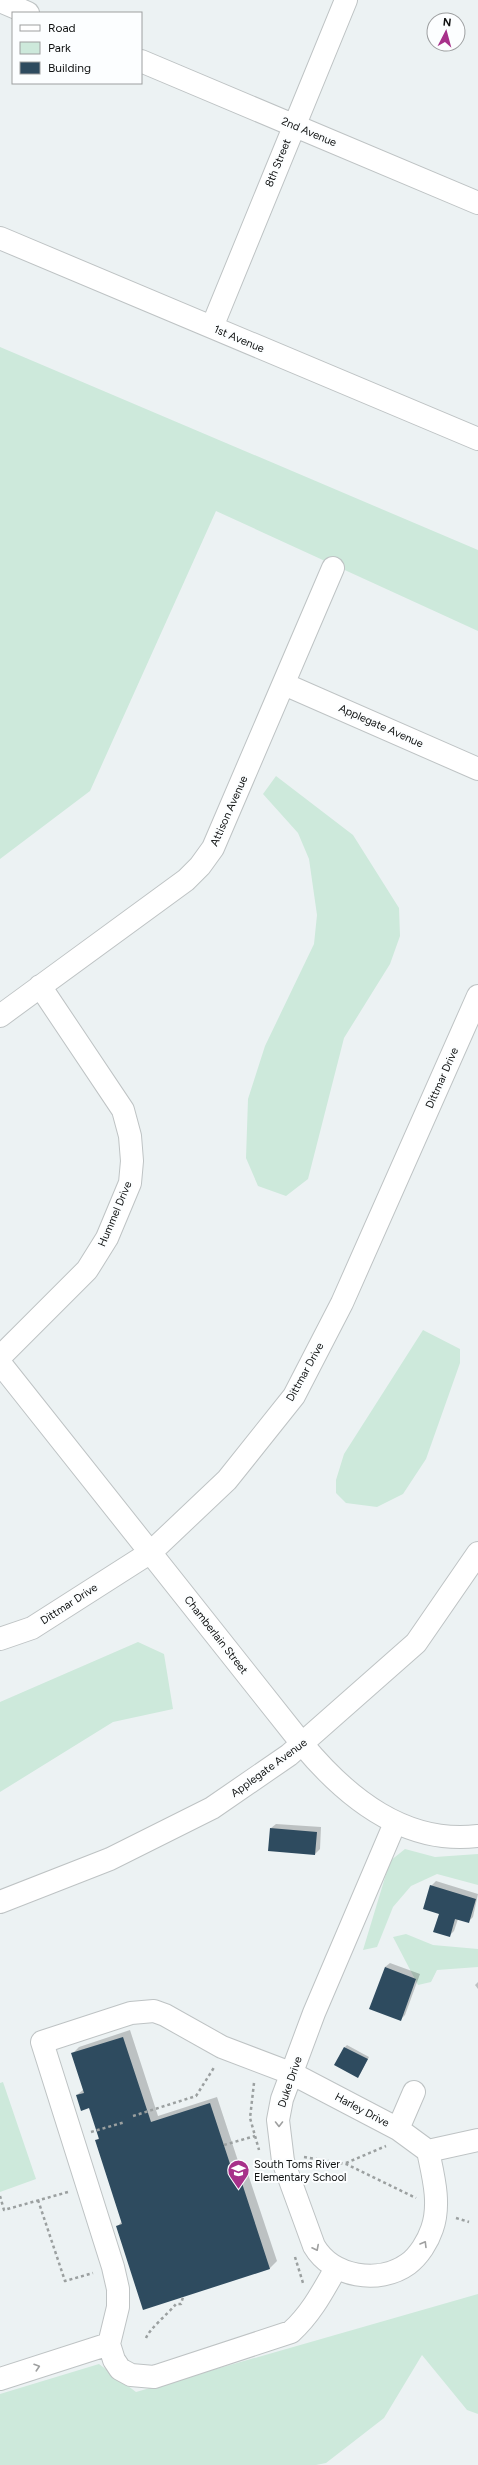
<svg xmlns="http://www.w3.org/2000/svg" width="478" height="2465" viewBox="0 0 478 2465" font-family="Figtree,sans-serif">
<rect width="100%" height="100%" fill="#ecf2f3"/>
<!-- green -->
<path fill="#cde9db" d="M0,347L478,550V631L216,511L90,791L0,859Z
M276,776L353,835L399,908L400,936L390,964L344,1038L308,1179L286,1196L258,1186L246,1158L248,1099L265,1046L314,944L317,915L309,859L298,833L263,794Z
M423,1330L460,1349V1363L426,1459L403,1494L377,1507L346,1503L336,1493V1480L344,1454Z
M138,1642L164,1654L173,1709L113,1722L0,1792V1702Z
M405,1849L435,1857L478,1854V1885L437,1874L411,1886L393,1907L377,1947L363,1950L390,1861Z
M406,1934L433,1945L478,1949V1967L437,1970L431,1982L418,1985L393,1937Z
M3,2082L36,2179L0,2192V2083Z
M478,2294V2414L467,2410L422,2355L384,2418L326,2463L316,2465H0V2394L99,2364L136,2392Z"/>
<!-- shadow -->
<path fill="#0003" d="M276,1824L321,1827L320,1849L315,1854L271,1828Z
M436,1881L478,1894L473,1917L468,1922L458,1919L454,1931L449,1936L431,1886Z
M390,1963L420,1974L405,2015L400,2020L385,1967Z
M478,1982V1989L475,1985Z
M130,2030L158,2116L217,2097L242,2173L247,2171L277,2261L270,2268L144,2308L117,2227L122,2221L96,2141L99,2138L90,2107L77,2095L84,2089L72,2054L79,2047Z
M347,2045L369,2057L360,2074L345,2047Z"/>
<!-- building -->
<path fill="#2e4b5f" d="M270,1828L317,1832L315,1855L268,1851Z
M430,1885L476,1899L469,1923L455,1919L450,1937L433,1932L439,1914L423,1909Z
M385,1967L416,1979L401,2021L369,2009Z
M123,2037L151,2122L210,2103L235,2179L240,2177L270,2269L143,2310L116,2226L122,2224L95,2140L99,2139L89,2108L81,2111L76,2095L84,2093L71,2053Z
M344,2047L368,2059L358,2078L334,2065Z"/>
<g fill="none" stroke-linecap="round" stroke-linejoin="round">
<defs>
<path id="minor" d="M0,1L28,13
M141,61L478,203
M0,238L478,439
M212,327L346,0
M284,684L478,769
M0,1016L186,880L200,866L213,848L333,568
M0,1357L87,1270L107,1238L130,1183L132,1161L130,1136L123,1110L40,986
M0,1363L303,1745C347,1798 405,1845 478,1836
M0,1639L32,1628L151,1552L227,1480L294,1396L342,1303L478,996
M395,1823L314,2013L282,2099L278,2120L283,2161L314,2246C332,2277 379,2285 408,2264C419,2256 428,2241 432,2229C441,2204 433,2175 428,2151
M0,1902L110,1859L212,1808L289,1755L416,1643L478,1553
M398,2129L414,2092
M428,2151L478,2140
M336,2268C323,2291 311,2314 291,2332L154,2377L131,2375L120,2369L114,2360L109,2344L118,2307V2289L113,2267L42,2042L131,2013L154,2011L165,2015L222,2047L293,2074L398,2129L428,2151
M0,2379L109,2344"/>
</defs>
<!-- minor casing -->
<use href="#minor" stroke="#bec3c4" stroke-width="24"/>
<!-- path -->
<path stroke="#9ba0a0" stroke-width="2.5" stroke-dasharray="3 3" stroke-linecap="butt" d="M254,2083L250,2118L259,2150
M133,2116L196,2096L215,2066
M91,2132L125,2122
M224,2145L255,2136
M304,2157L346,2164L416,2198
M346,2163L386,2146
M0,2196L4,2210L68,2192
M38,2200L65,2281L93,2273
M456,2218L469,2222
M295,2257L303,2283
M146,2338C150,2328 168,2314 176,2304H181L183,2297"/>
<!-- minor -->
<use href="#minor" stroke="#fff" stroke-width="22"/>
</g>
<!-- one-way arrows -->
<defs><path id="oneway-chevron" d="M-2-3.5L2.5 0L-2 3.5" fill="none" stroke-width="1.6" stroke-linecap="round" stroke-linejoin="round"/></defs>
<g stroke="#9fa0a0">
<use href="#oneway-chevron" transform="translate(279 2124) rotate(90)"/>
<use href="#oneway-chevron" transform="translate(424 2244) rotate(-59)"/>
<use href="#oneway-chevron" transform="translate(316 2248) rotate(63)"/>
<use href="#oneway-chevron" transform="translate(37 2367) rotate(-18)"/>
</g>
<!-- icons -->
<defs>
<symbol id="school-pin" viewBox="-11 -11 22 30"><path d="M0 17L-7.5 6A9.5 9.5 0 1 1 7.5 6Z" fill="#a7318a" stroke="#fcfeff"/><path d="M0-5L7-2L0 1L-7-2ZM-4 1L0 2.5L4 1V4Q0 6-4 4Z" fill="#fff"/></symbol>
</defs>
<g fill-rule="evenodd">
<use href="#school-pin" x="226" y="2158" width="25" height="34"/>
</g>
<g text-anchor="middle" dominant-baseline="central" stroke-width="4" stroke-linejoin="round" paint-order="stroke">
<!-- street labels -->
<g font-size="11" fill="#0f1111" stroke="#fcfeff">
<text transform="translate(309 132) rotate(23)">2nd Avenue</text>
<text transform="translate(278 163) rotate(-68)">8th Street</text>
<text transform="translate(239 339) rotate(23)">1st Avenue</text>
<text transform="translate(381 726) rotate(24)">Applegate Avenue</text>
<text transform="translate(229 811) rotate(-66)">Attison Avenue</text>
<text transform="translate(442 1078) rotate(-66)">Dittmar Drive</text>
<text transform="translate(115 1214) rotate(-67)">Hummel Drive</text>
<text transform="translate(305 1372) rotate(-61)">Dittmar Drive</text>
<text transform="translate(69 1604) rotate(-33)">Dittmar Drive</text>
<text transform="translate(216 1635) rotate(52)">Chamberlain Street</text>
<text transform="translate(269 1768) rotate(-36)">Applegate Avenue</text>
<text transform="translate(290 2082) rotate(-71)">Duke Drive</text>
<text transform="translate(362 2110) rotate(28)">Harley Drive</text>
</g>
<!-- poi labels -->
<g font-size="11" fill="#0f1111" stroke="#fcfeff" text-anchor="start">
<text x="254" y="2164">South Toms River<tspan x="254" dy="13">Elementary School</tspan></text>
</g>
</g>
<!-- legend -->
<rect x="12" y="12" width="130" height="72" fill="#fcfeff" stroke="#9d9fa0"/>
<rect x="20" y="25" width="20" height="6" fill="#ffffff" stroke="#9d9fa0"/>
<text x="48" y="32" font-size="12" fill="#0f1111">Road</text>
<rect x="20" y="42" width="20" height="12" fill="#cde9db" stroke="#9d9fa0"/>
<text x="48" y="52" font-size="12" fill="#0f1111">Park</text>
<rect x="20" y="62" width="20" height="12" fill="#2e4b5f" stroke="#9d9fa0"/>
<text x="48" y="72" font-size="12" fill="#0f1111">Building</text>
<!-- north arrow -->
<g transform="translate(446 32) rotate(6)"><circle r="19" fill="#fcfeff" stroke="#9d9fa0"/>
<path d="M0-3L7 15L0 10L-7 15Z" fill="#a7318a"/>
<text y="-6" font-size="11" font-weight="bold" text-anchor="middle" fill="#0f1111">N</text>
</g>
</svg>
